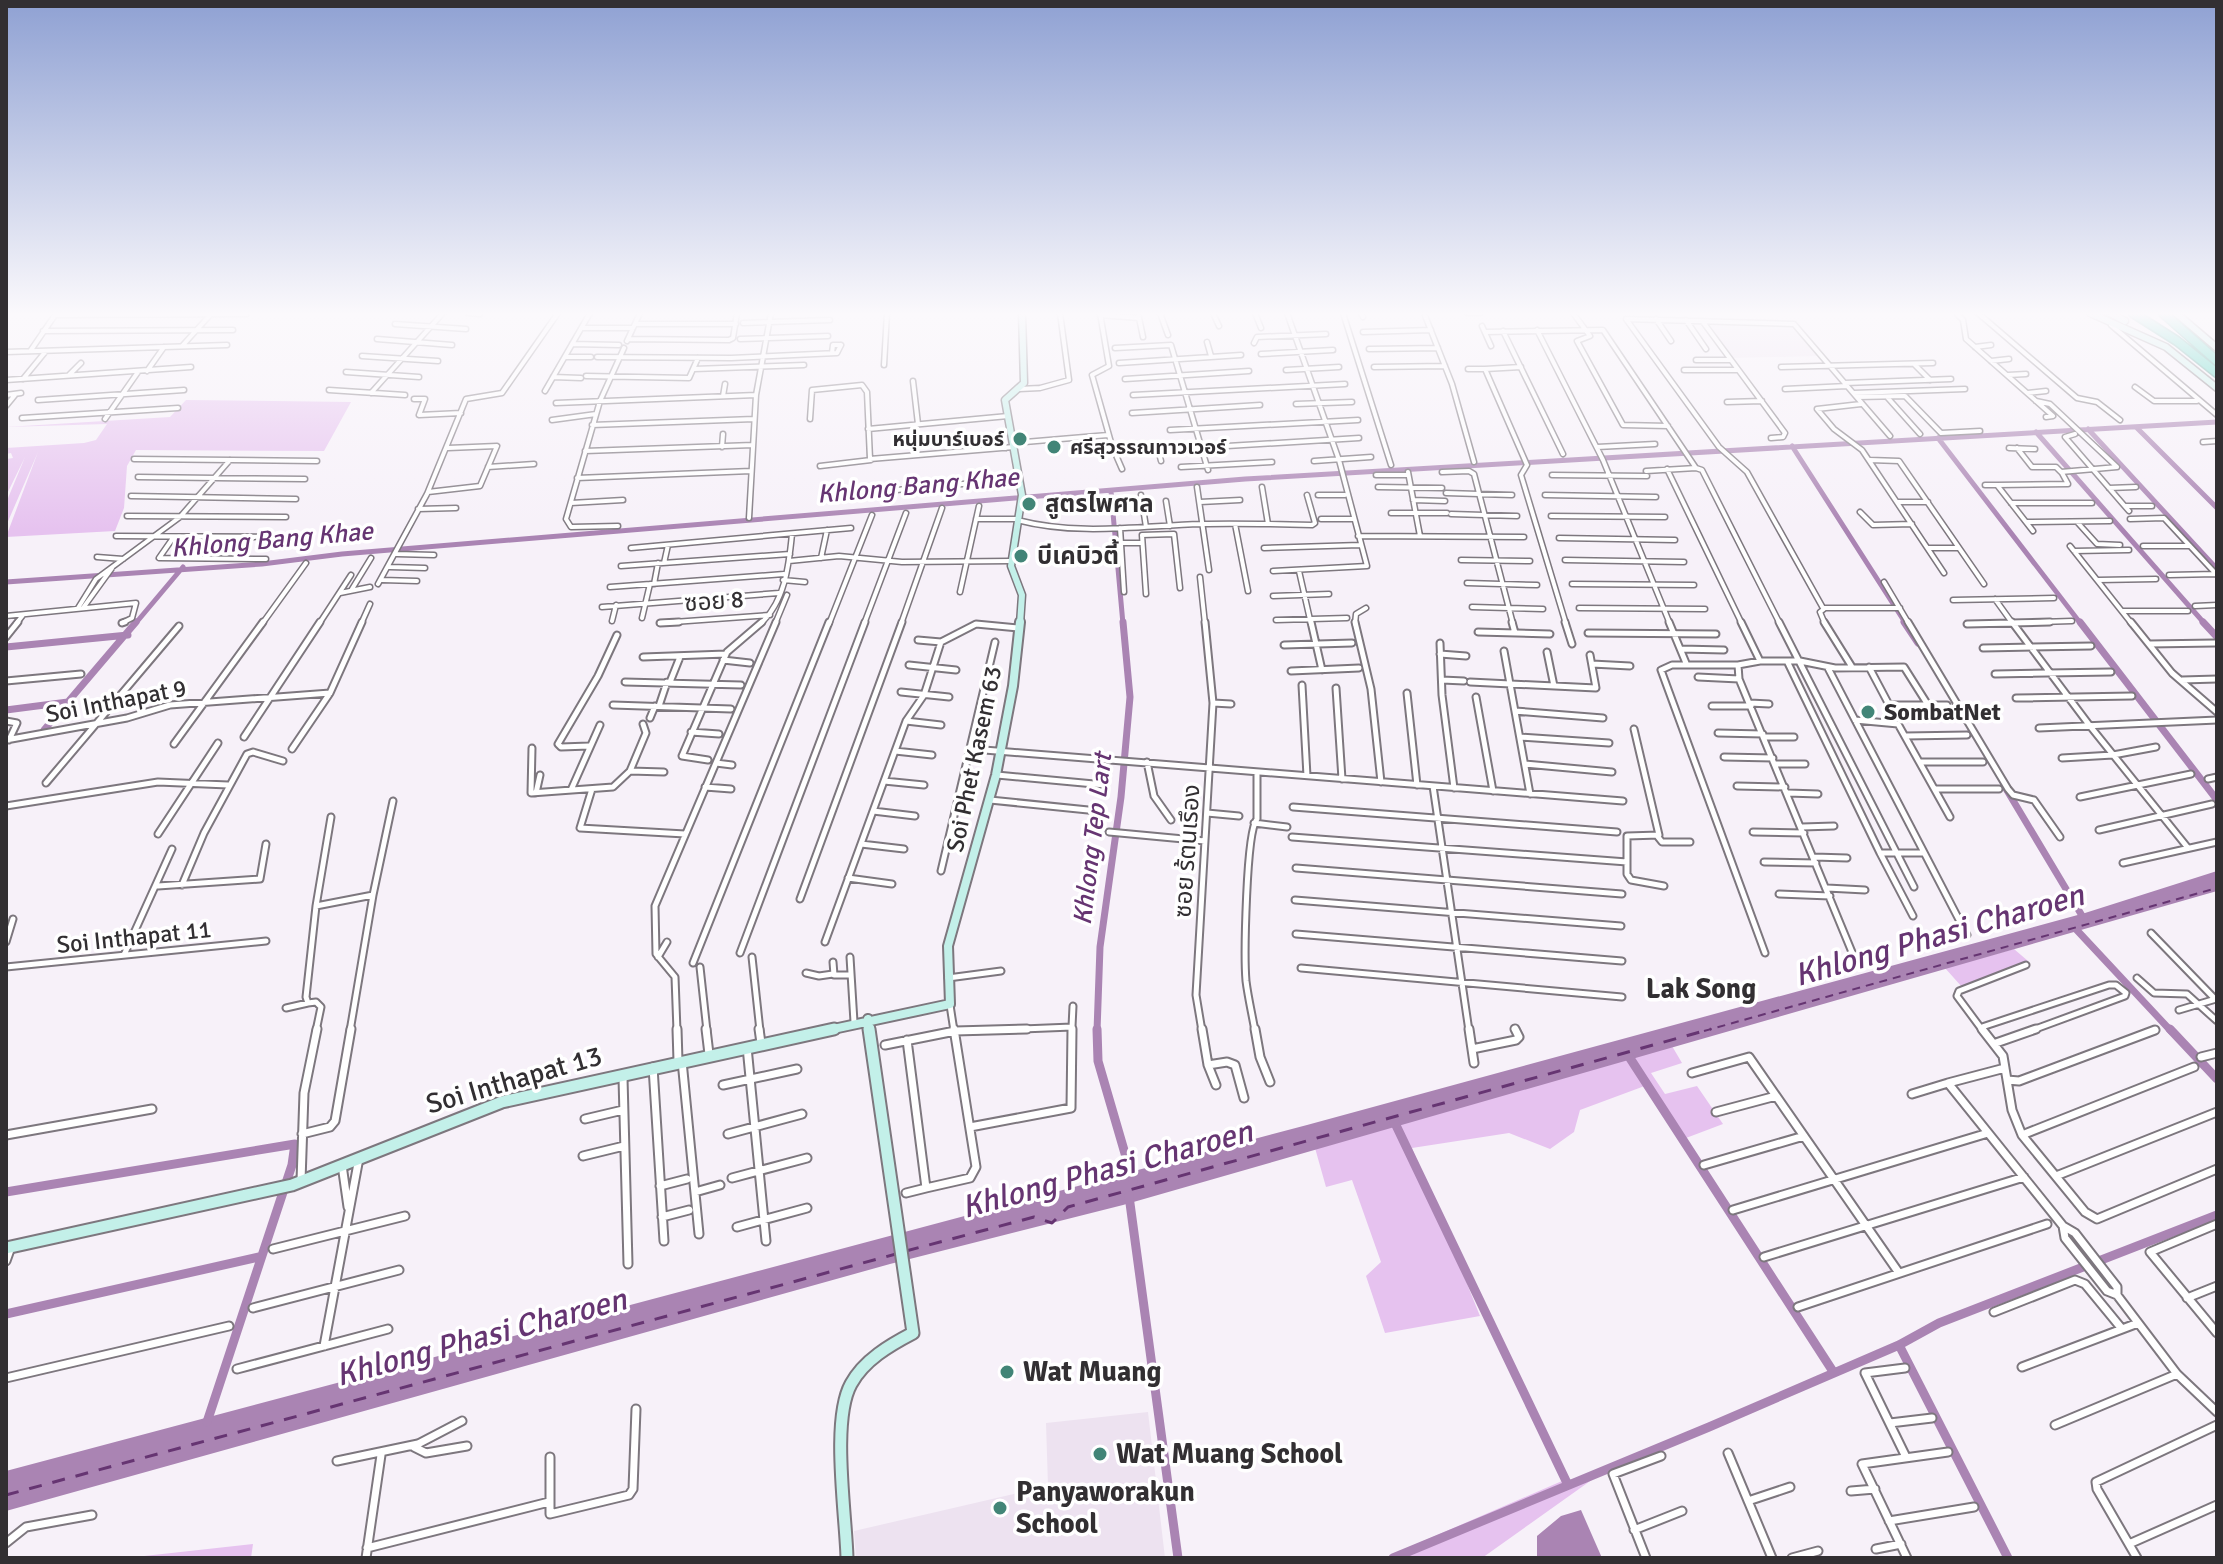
<svg xmlns="http://www.w3.org/2000/svg" width="2223" height="1564" viewBox="0 0 2223 1564" font-family="Signika,'Noto Sans Thai',sans-serif">
<rect width="100%" height="100%" fill="#f7f1f9"/>
<!-- built -->
<path fill="#ede2f0" d="M1705,322L1792,324L1818,356L1730,358Z
M1148,1412L1165,1558H856L854,1531L1048,1486L1046,1423Z"/>
<!-- green -->
<path fill="#e6c2ef" d="M186,400L351,402L324,451L136,450L127,466L124,508L115,531L6,537L38,452L6,526V503L25,457L6,496V459L13,458L11,453L6,454V448L84,443L96,440L107,424L6,427L170,417Z
M2014,949L2028,961L1962,987L1945,968Z
M1672,1046L1682,1063L1651,1073L1665,1094L1697,1086L1723,1124L1686,1138L1650,1084L1580,1110L1574,1132L1550,1149L1509,1133L1412,1148L1480,1316L1385,1333L1366,1276L1381,1262L1352,1180L1326,1187L1315,1148Z
M1593,1479L1482,1558H1384L1562,1481Z
M253,1544L251,1558H126Z"/>
<!-- water -->
<path fill="#aa84b3" d="M2217,871V891L1123,1205L890,1264L6,1511V1471L1307,1125L2085,913Z
M1581,1510L1602,1558H1537V1536L1561,1516Z"/>
<g fill="none" stroke-linecap="round" stroke-linejoin="round">
<!-- canal-far2 -->
<path stroke="#aa84b3" stroke-width="5" d="M2136,427L2217,508
M2088,429L2217,569
M2036,432L2205,624
M1938,438L2081,624
M1792,446L1906,624
M1111,491L1123,624
M6,582L262,564L342,554L1245,479L2217,422
M135,624L183,567"/>
<!-- canal-far1 -->
<path stroke="#aa84b3" stroke-width="7" d="M1904,622L1918,643
M2080,622L2217,800
M2203,622L2217,637
M6,647L128,635
M6,710L68,702
M44,730L136,622
M2005,787L2084,919
M2073,926L2171,1031
M1097,1031L1100,947L1121,797L1130,697L1123,622"/>
<!-- canal -->
<path stroke="#aa84b3" stroke-width="9" d="M1097,1029L1098,1061L1133,1181
M2170,1029L2217,1079
M1626,1052L1834,1373
M1393,1119L1568,1485
M6,1192L295,1144L292,1165L207,1422
M1129,1196L1178,1558
M6,1314L259,1257
M1899,1345L2008,1558
M1393,1558L1709,1427L1899,1345L1939,1323L2217,1215"/>
<!-- ferry-far1 -->
<path stroke="#663572" stroke-width="2" stroke-dasharray="8 6" stroke-linecap="butt" d="M1704,1031L2217,888"/>
<!-- ferry -->
<path stroke="#663572" stroke-width="3" stroke-dasharray="13 11" stroke-linecap="butt" d="M906,1251L1034,1217L1052,1223L1068,1207L1711,1029
M6,1495L896,1254"/>
<defs>
<path id="street-far2" d="M468,313L480,314
M1100,313L1109,366L1092,375L1112,446L1122,469
M1138,313L1143,337
M1160,313L1168,335
M1213,313L1219,326
M1255,313L1261,328
M1343,313L1391,465
M1361,313L1363,317
M1424,313L1452,384L1474,462
M1467,313H1480
M1573,313L1590,336L1577,341L1623,425L1668,426
M1956,313L1963,320L1966,339L2053,416L2046,417
M1978,313L2077,398L2097,402L2120,420
M54,315L247,314
M1100,315L1139,318
M1656,319L1671,341
M1686,320L1706,349
M1703,322L1785,433L1783,437L1771,438
M743,323L830,320
M395,324L466,329
M635,324H736
M2111,325L2217,415
M1482,326L1491,346
M583,328H633
M1537,330L1603,460L1670,624
M43,331L233,330
M1503,331L1563,454
M1363,332L1431,330
M1485,332L1603,330L1696,468L1702,470L1780,624
M377,339L452,345
M628,339L729,340L733,338L737,313
M740,339L828,336
M627,341L640,313
M1207,342L1211,356
M1254,343L1257,337L1326,334
M572,344L619,345
M183,345L211,314
M1975,347L1991,345
M1115,348L1171,345L1208,470
M1369,349L1438,348
M31,350L55,315
M6,352L227,345
M832,353L833,345H841
M1261,354L1333,350
M362,356L438,361
M565,357H591
M597,357L731,358L837,353L841,345
M1696,360H1730
M1991,361L2009,359
M1119,363L1241,355
M884,365L887,313
M1915,365L1930,380
M1374,367L1445,366
M1521,367L1485,369L1527,465L1521,475L1566,624
M1781,367L1933,363
M694,369L804,365
M1468,369H1485
M1286,370L1339,367
M1684,370H1737
M147,371L164,347
M346,372L419,377
M69,375L81,363
M2008,375L2026,374
M586,376L689,378L698,358
M553,377L581,378
M23,379L46,351
M1125,379L1249,371
M6,380L191,367
M913,381L918,424
M1845,383L1951,379
M2135,387L2154,401H2197
M1019,389L1040,388L1069,380L1060,313
M1785,389L1847,386
M329,390L405,395
M545,391L590,313
M371,393L443,313
M1854,393L1965,389
M2028,393L2046,391
M6,395L21,393
M1133,395L1345,384
M723,396L725,384
M1857,397L1905,396L1941,433L1980,431
M1887,397L1920,434
M414,399H425L419,415L461,413
M38,400L184,390
M1727,402L1762,401
M556,403L756,395
M1296,404L1352,402
M1861,404L1817,409L1834,429L1862,450L1944,573
M6,406L15,395
M1132,413L1260,405
M22,418L178,408
M105,419L138,372
M810,419L812,390L862,385L867,392L870,459L1014,447
M552,420L596,414
M592,425L754,419
M868,429L1008,416
M1170,430L1358,420
M2075,434L2065,437L2129,511
M1890,436L1794,324L1626,319L1719,447L1747,472L1823,608H1900
M991,441L1006,448
M2203,442L2217,441
M1013,443L1108,435
M722,447L723,434
M1597,447L1655,444
M2009,448L2035,449
M2017,448L2032,467H2056L2061,472L2117,467L2050,404L2036,401
M1116,449L1138,447
M585,451L753,445
M134,459L317,461
M1870,460L1899,461L1984,584
M1161,461L1159,453L1162,450L1359,438
M1314,461L1371,457
M820,466L871,460
M488,467L534,464
M1181,467L1272,462
M1667,469L1742,624
M1646,471L1696,468
M1408,472L1420,536
M1442,472L1469,471L1474,474L1513,624
M1376,475H1408
M1552,475L1647,476
M138,477L305,479
M577,478L751,471
M1985,485H1997
M1197,487L1209,570
M1262,487L1268,524
M1378,487L1442,488
M870,488L874,492L1019,479
M2109,488L2136,487
M428,492L480,486L497,446L448,448
M1446,493L1512,495
M1141,495L1146,527
M1318,495H1345
M1545,495L1656,497
M131,496L296,499
M1413,500L1445,501
M1166,501L1170,526
M1200,502L1240,500
M1898,502H1928
M571,503L623,500
M2011,503H2092
M2126,506H2152
M418,509L456,508
M1860,512L1873,525L1912,524
M1391,513H1447
M1451,514L1517,516
M127,516L286,517
M1551,516L1665,517
M749,518L756,395L771,313
M976,519H1018
M1321,519H1353
M2130,519L2164,518L2217,575
M1017,520C1078,536 1139,526 1201,524C1238,523 1275,524 1312,525L1315,523L1307,495
M2027,522L2110,521
M2078,523L2097,544L2120,545
M1235,524L1248,591
M618,526L571,527L566,519L600,401L624,348
M1120,528L1124,592
M2033,531L1997,485L2068,484L2062,473
M116,536L276,537
M1358,536L1524,537
M173,538L159,558L266,559
M1559,538L1675,540
M1121,543H1142
M2070,546L2132,624
M2143,546H2190
M631,548L851,528
M1264,548L1360,545
M1928,548H1958
M2074,551L2129,550
M397,554L434,555
M97,557L123,559
M821,558L827,530
M1461,560L1530,561
M1565,560L1684,562
M789,561L839,556L902,562L1011,561
M664,563L668,545
M621,566L790,554
M390,567L425,568
M1273,571L1367,566L1339,460L1287,313
M1299,571L1311,624
M2169,575L2216,574
M1200,577L1205,624
M382,580L417,581
M783,580L805,582
M2098,580L2156,579
M1884,582L1909,624
M1467,583L1537,585
M378,584L427,494L466,399L502,393L558,313
M654,584L658,563
M1572,584L1694,585
M610,587L784,574
M352,589L371,558
M960,592L979,506
M340,593L370,587
M1146,594L1142,535L1174,534L1180,588
M1273,596L1329,594
M1995,599L2013,624
M1953,600L2054,598
M2195,606L2217,605
M602,607L779,593
M1472,607L1543,609
M78,608L96,579L180,517L230,460
M83,608L112,568
M1579,608L1705,609
M1824,609L1820,612L1825,624
M2123,611H2188
M6,616L136,603L132,618L122,623
M642,618L650,584
M1276,620L1347,618
M612,621L616,605
M660,623L770,615
M16,624L23,615
M262,624L306,563
M319,624L351,575
M361,624L370,604
M760,624C785,602 789,565 792,534
M775,624L787,595
M829,624L872,515
M864,624L906,513
M901,624L942,508
M1355,624L1356,614L1366,608
M1980,624L2072,621"/>
<path id="street-far1" d="M1311,622L1322,670
M1355,622L1371,689L1381,782
M1512,622L1515,633
M1565,622L1572,644
M1669,622L1686,663
M1741,622L1760,661H1800L1835,668L1904,667L1928,705
M1779,622L1914,887
M1824,622L1852,667
M1908,622L2008,789L2013,795L2034,800L2060,837
M2012,622L2090,726L2188,848
M2131,622L2172,673L2217,712
M122,623L125,622
M660,623L679,622
M1967,624L2050,622
M1478,632L1550,634
M1588,633L1716,634
M6,637L18,622
M918,640L941,642L976,624L1019,628
M1440,643L1442,695L1454,788
M2149,644L2215,643
M1284,645L1352,643
M1983,648L2091,646
M1681,649L1724,650
M1504,651L1530,794
M1547,652L1554,686
M1440,654L1466,656
M643,657L726,654
M723,660L750,663
M1760,661L1738,665L1739,679L1854,957
M1787,661L1880,853
M1592,664L1630,666
M909,665L956,670
M1738,665H1672L1661,670L1765,953
M1869,667L1895,716
M1828,668L1967,935
M1291,671L1359,668
M1995,674L2111,672
M1698,677L1739,679
M1442,680L1464,681
M2182,680L2217,679
M6,681L81,674
M625,682L741,685
M670,682L680,657
M1470,682L1596,688L1590,655
M1302,685L1307,776
M1336,688L1342,779
M901,692L949,697
M1407,693L1417,785
M1476,697L1493,791
M2016,698L2132,696
M1213,703L1231,704
M1750,703L1769,704
M613,705L731,709
M1889,705H1947
M659,706L667,682
M1712,706H1751
M1515,711L1603,718
M650,718L655,706
M1855,720L1898,724L1950,817
M6,721L17,723L9,740
M906,721L941,725
M2039,728L2217,720
M1634,729L1659,835L1627,836V874L1631,880L1664,886
M691,732L719,734
M1718,733L1763,734
M1905,736L1967,735
M244,737L320,622
M1520,737L1609,743
M1764,737H1794
M6,740L127,718L170,705L330,693
M174,744L263,622
M589,746L561,747L558,744L598,676L617,635
M532,748L531,793L613,787L630,771L646,733L643,724
M292,749L330,693L362,622
M972,749L1623,801
M895,751L932,755
M1724,757L1773,758
M2062,758L2113,755L2156,747
M708,760L682,756L727,652L762,622
M1147,762L1154,796L1171,820
M1920,762H1983
M716,763L732,765
M1525,764L1612,772
M1775,764H1805
M630,771L664,772
M997,775L1105,785
M2208,779L2217,777
M884,781L924,785
M46,783L179,626
M1433,786L1469,1031
M1737,786L1785,787
M705,787L731,789
M592,789L580,828L685,834
M1936,789H1999
M571,790L600,725
M536,793L540,775
M1788,793L1818,794
M2080,797L2191,774
M990,800L1098,811
M6,806L158,782L228,785
M1293,807L1617,832
M873,811L915,816
M1207,813L1239,816
M1254,823L1287,827
M1802,827L1834,826
M2099,830L2212,804
M1109,832L1205,841
M1753,832L1804,833
M158,834L218,743
M1292,837L1627,862
M1658,837L1662,842H1690
M861,844L904,849
M1814,857L1847,858
M1764,862L1816,863
M2123,863L2217,842
M1296,868L1622,894
M941,871L995,642
M848,878L892,884
M182,885L204,833L247,754L253,752L283,761
M158,886L260,879L266,844
M1827,888L1865,890
M1779,894L1830,896
M373,895L393,801
M800,899L902,622
M1295,900L1621,926
M316,906L373,895L350,1031
M1913,916L1880,853H1924
M2151,933L2215,999
M1296,934L1622,961
M6,942L13,919
M825,942L906,721L924,695L941,642
M740,953L865,622
M124,955L172,849
M658,957L667,942
M752,957L760,1031
M850,957L854,1022
M833,962L834,975H849
M693,963L829,622
M6,967L266,941
M700,967L707,1031
M1301,968L1622,997
M806,973L819,976L833,974
M948,978L1001,971
M2137,978L2154,993L2187,994L2217,1021
M950,1005L954,1031
M286,1008L308,1003
M2179,1010L2216,999
M1072,1027L1073,1006
M1982,1027L2109,985H2116L2126,993L2125,996L2030,1031
M316,1031L321,1007L316,1002L308,1003L306,997L316,906L331,817
M677,1031L675,977L656,954L655,906L776,622
M969,1031L1072,1027V1031
M1202,1031L1196,995L1213,703L1205,622
M1255,1031C1252,1014 1248,997 1246,981C1244,957 1246,832 1257,819V773
M1983,1031L1957,996L1959,991L2026,965"/>
<path id="street" d="M677,1029L678,1061
M706,1029L709,1054
M759,1029L761,1043
M1202,1029L1208,1065L1227,1062L1235,1065L1244,1098
M1255,1029L1260,1057L1270,1082
M1469,1029L1474,1063
M1982,1029L2003,1056L2012,1110L2022,1135L2085,1212L2097,1219L2217,1169
M1996,1043L2036,1029
M885,1045L955,1031L1027,1029
M747,1047L766,1241
M1472,1049L1516,1040L1519,1037L1515,1029
M2201,1057L2217,1053
M682,1061L699,1234
M1208,1065L1216,1085
M653,1067L664,1241
M2005,1068L1948,1083L2063,1226
M1692,1073L1749,1057L1899,1273
M623,1078L628,1264
M2007,1080L2019,1081L2155,1030
M723,1085L797,1069
M1912,1094L1948,1083
M1716,1112L1776,1096
M585,1119L623,1110
M970,1127L1071,1108L1072,1029
M302,1134L330,1127L335,1121L351,1029
M728,1134L802,1114
M6,1135L152,1109
M2022,1135L2194,1067
M583,1156L624,1146
M342,1165L348,1207
M1704,1165L1804,1136
M2056,1176L2217,1112
M732,1178L807,1158
M301,1181L304,1093L317,1029
M660,1186L687,1179
M926,1188L970,1178L976,1167L954,1029
M695,1192L720,1185
M906,1193L926,1188L907,1040
M1733,1210L1988,1133
M662,1217L689,1210
M2217,1224L2150,1252L2217,1333
M2063,1226L2075,1233L2117,1287V1295L2107,1291L2065,1238Z
M737,1227L807,1208
M273,1249L405,1216
M1764,1257L2024,1177
M6,1261L11,1247
M2117,1295L2177,1374L2217,1412
M2187,1298L2217,1286
M1798,1307L2047,1224
M253,1308L399,1270
M1994,1312L2075,1280L2085,1284L2122,1329
M324,1346L359,1158
M2022,1367L2138,1323
M1905,1368L1865,1373L1906,1457
M237,1369L388,1329
M6,1378L229,1326
M1890,1423L1932,1418
M2055,1425L2177,1374
M414,1447L426,1453L467,1446
M1728,1453L1772,1558
M550,1457V1514L629,1495L633,1489L636,1409
M337,1461L418,1444L462,1421
M1851,1491L1875,1489
M1748,1501L1790,1487
M1889,1521L1974,1507
M1634,1530L1682,1511
M6,1543L26,1527L92,1515
M2129,1544L2217,1505
M367,1548L549,1502
M1876,1549L1901,1544
M366,1558L381,1455
M1646,1558L1613,1474L1661,1456
M1792,1558L1818,1551
M1907,1558L1862,1464L1948,1452
M2137,1558L2097,1489L2096,1482L2217,1425"/>
<path id="secondary-far2" d="M2090,313L2166,347L2217,388
M2110,313L2125,321
M2176,313L2217,348
M1020,624L1022,595L1011,566L1022,495L1005,400L1024,383L1022,313"/>
<path id="secondary-far1" d="M868,1019L870,1031
M824,1031L950,1004L948,946L996,775L1013,686L1020,622"/>
<path id="secondary" d="M6,1248L292,1185L502,1102L834,1029
M847,1558C846,1515 831,1420 851,1384C864,1360 890,1345 913,1333L869,1029"/>
<path id="highway" d="M2133,313L2177,341L2217,373
M2163,313L2217,361"/>
</defs>
<!-- street-far2 casing -->
<use href="#street-far2" stroke="#7d777e" stroke-width="7"/>
<!-- street-far1 casing -->
<use href="#street-far1" stroke="#7d777e" stroke-width="9"/>
<!-- street casing -->
<use href="#street" stroke="#7d777e" stroke-width="11"/>
<!-- secondary-far2 casing -->
<use href="#secondary-far2" stroke="#7d777e" stroke-width="9"/>
<!-- secondary-far1 casing -->
<use href="#secondary-far1" stroke="#7d777e" stroke-width="12"/>
<!-- secondary casing -->
<use href="#secondary" stroke="#7d777e" stroke-width="15"/>
<!-- highway casing -->
<use href="#highway" stroke="#369687" stroke-width="11"/>
<!-- street-far2 -->
<use href="#street-far2" stroke="#fff" stroke-width="4"/>
<!-- street-far1 -->
<use href="#street-far1" stroke="#fff" stroke-width="5"/>
<!-- street -->
<use href="#street" stroke="#fff" stroke-width="7"/>
<!-- secondary-far2 -->
<use href="#secondary-far2" stroke="#c3f0e9" stroke-width="6"/>
<!-- secondary-far1 -->
<use href="#secondary-far1" stroke="#c3f0e9" stroke-width="8"/>
<!-- secondary -->
<use href="#secondary" stroke="#c3f0e9" stroke-width="11"/>
<!-- highway -->
<use href="#highway" stroke="#38ceb5" stroke-width="8"/>
</g>
<!-- sky -->
<linearGradient id="sky" x2="0" y2="1"><stop stop-color="#8fa1d3"/><stop offset="0.59" stop-color="#fbf9fc"/><stop offset="1" stop-color="#fbf9fc" stop-opacity="0"/></linearGradient>
<rect width="2223" height="532" fill="url(#sky)"/>
<!-- markers -->
<g fill="#428577" stroke="#fff" stroke-width="3">
<circle cx="1020" cy="439" r="8"/>
<circle cx="1054" cy="447" r="8"/>
<circle cx="1029" cy="504" r="8"/>
<circle cx="1021" cy="556" r="8"/>
<circle cx="1868" cy="712" r="8"/>
<circle cx="1007" cy="1372" r="8"/>
<circle cx="1100" cy="1454" r="8"/>
<circle cx="1000" cy="1508" r="8"/>
</g>
<g text-anchor="middle" dominant-baseline="central" stroke-width="7" stroke-linejoin="round" paint-order="stroke">
<!-- far-poi labels -->
<g font-size="20" font-weight="bold" fill="#322f32" stroke="#fff" text-anchor="end">
<text x="1004" y="439">หนุ่มบาร์เบอร์</text>
<text x="1070" y="447" text-anchor="start">ศรีสุวรรณทาวเวอร์</text>
</g>
<!-- poi labels -->
<g font-size="24" font-weight="bold" fill="#322f32" stroke="#fff" text-anchor="start">
<text x="1045" y="504">สูตรไพศาล</text>
<text x="1037" y="556">บีเคบิวตี้</text>
<text x="1884" y="712">SombatNet</text>
</g>
<!-- street labels -->
<g font-size="24" fill="#322f32" stroke="#fff">
<text transform="translate(714 601) rotate(-4)">ซอย 8</text>
<text transform="translate(116 701) rotate(-11)">Soi Inthapat 9</text>
<text transform="translate(974 759) rotate(-78)">Soi Phet Kasem 63</text>
<text transform="translate(1187 851) rotate(-86)">ซอย ร้ตนเรึอง</text>
<text transform="translate(134 937) rotate(-6)">Soi Inthapat 11</text>
</g>
<!-- water labels -->
<g font-size="26" font-style="italic" fill="#663572" stroke="#fff">
<text transform="translate(918 486) rotate(-5)">Khlong Bang Khae</text>
<text transform="translate(272 540) rotate(-5)">Khlong Bang Khae</text>
<text transform="translate(1093 839) rotate(-83)">Khlong Tep Lart</text>
</g>
<!-- quarter labels -->
<g font-size="28" font-weight="bold" fill="#322f32" stroke="#fff">
<text x="1701" y="989">Lak Song</text>
</g>
<!-- near-street labels -->
<g font-size="28" fill="#322f32" stroke="#fff">
<text transform="translate(514 1080) rotate(-16)">Soi Inthapat 13</text>
</g>
<!-- near-poi labels -->
<g font-size="28" font-weight="bold" fill="#322f32" stroke="#fff" text-anchor="start">
<text x="1023" y="1372">Wat Muang</text>
<text x="1116" y="1454">Wat Muang School</text>
<text x="1016" y="1492">Panyaworakun<tspan x="1016" dy="32">School</tspan></text>
</g>
<!-- near-water labels -->
<g font-size="32" font-style="italic" fill="#663572" stroke="#fff">
<text transform="translate(1939 935) rotate(-16)">Khlong Phasi Charoen</text>
<text transform="translate(1107 1169) rotate(-15)">Khlong Phasi Charoen</text>
<text transform="translate(481 1337) rotate(-15)">Khlong Phasi Charoen</text>
</g>
</g>
<!-- border -->
<rect width="2223" height="1564" fill="none" stroke="#322f32" stroke-width="16"/>
</svg>
